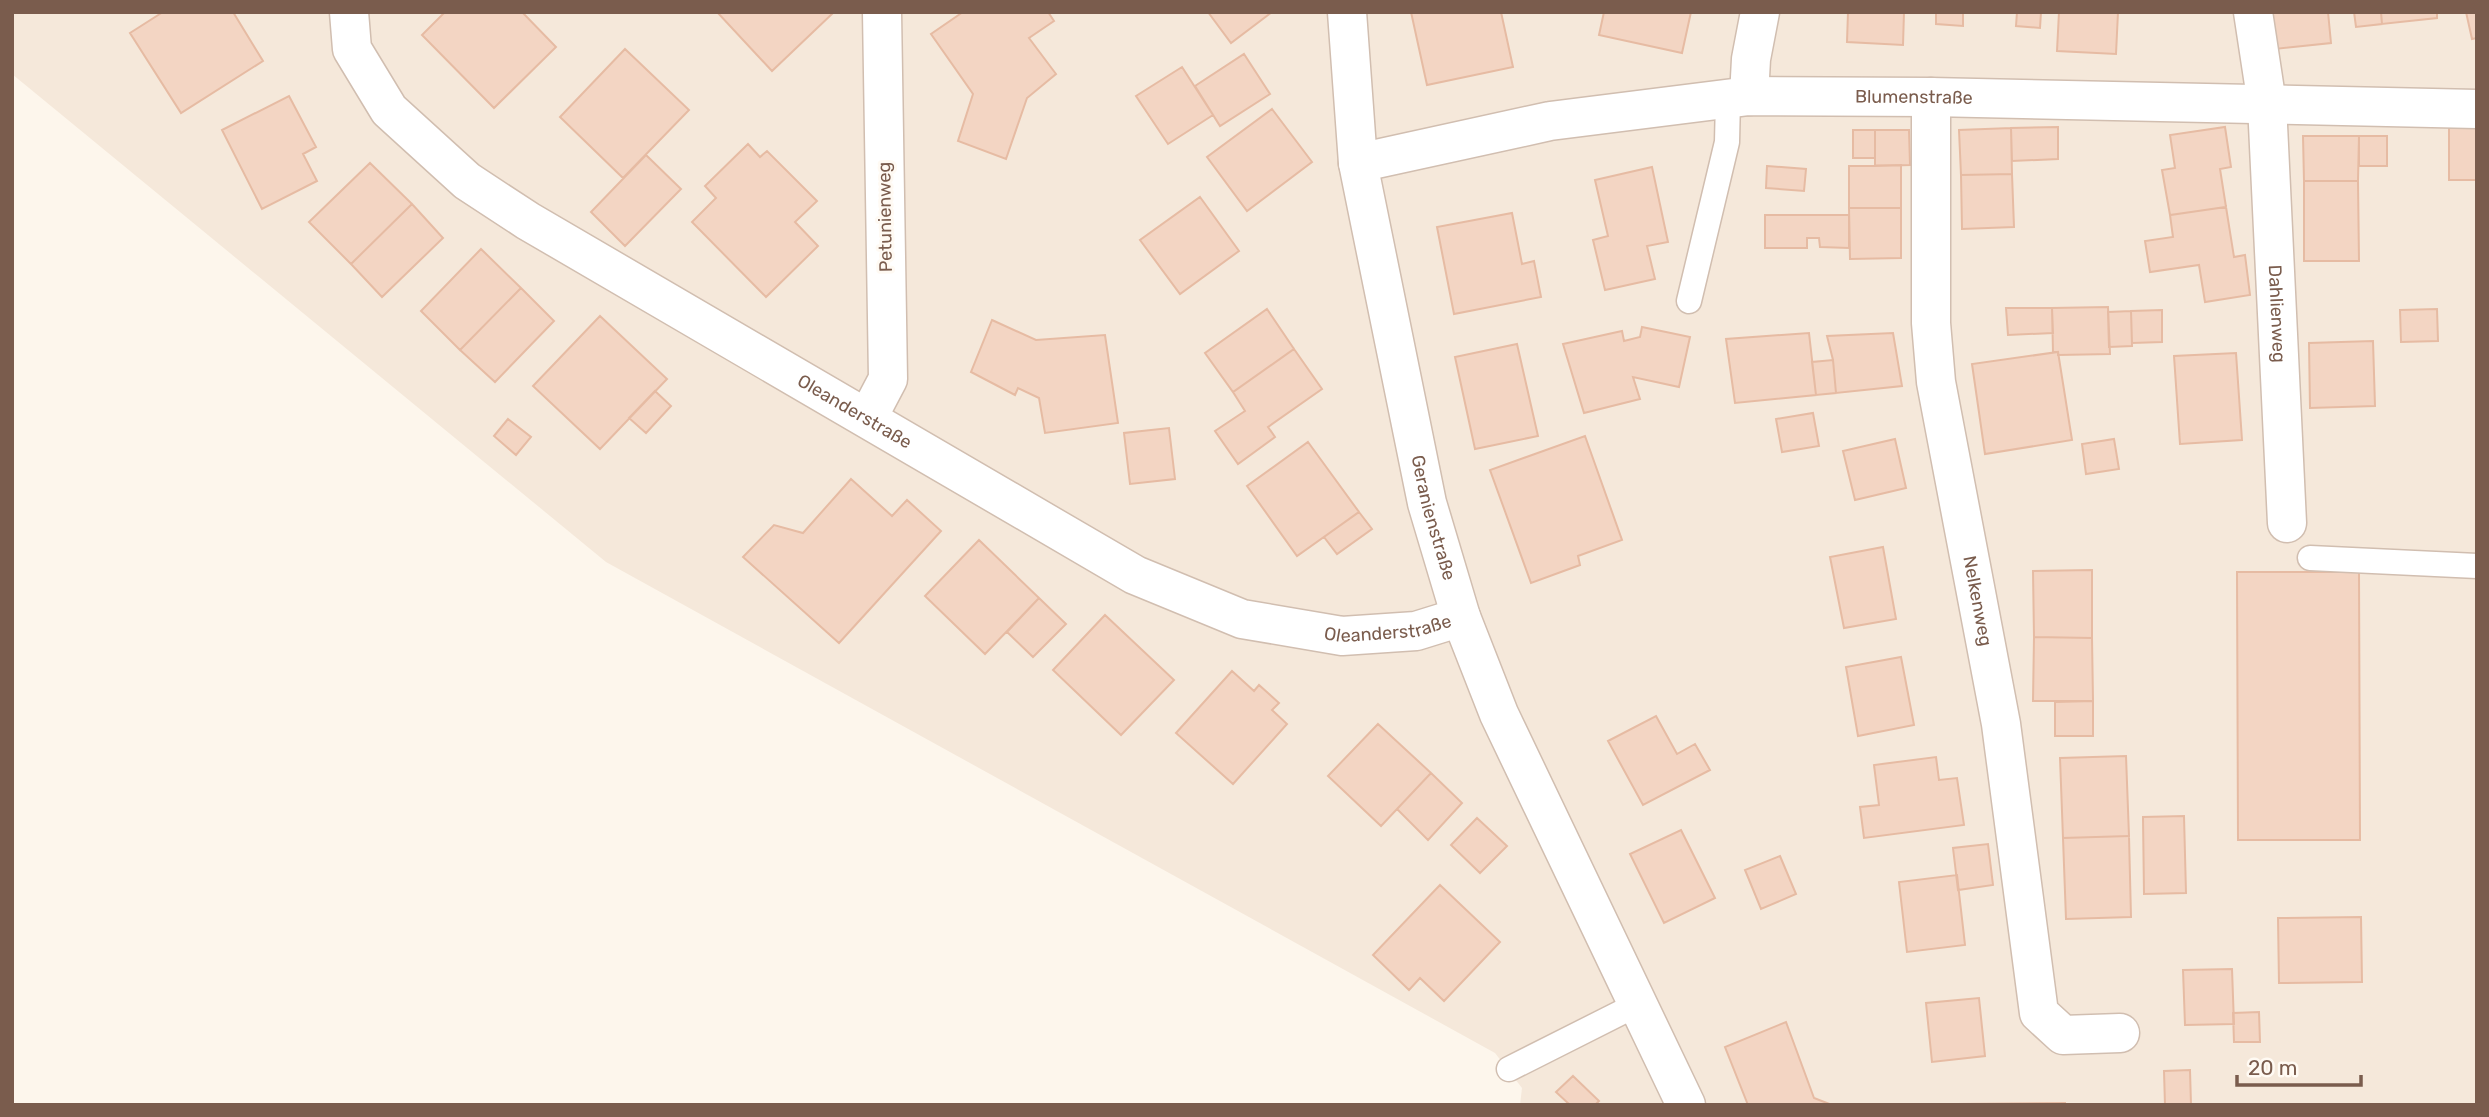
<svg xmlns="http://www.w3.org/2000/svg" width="2489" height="1117" viewBox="0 0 2489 1117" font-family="Rubik,sans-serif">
<rect width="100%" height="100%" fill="#fdf6ec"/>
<!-- residential -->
<path fill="#f5e8da" d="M12,12H2477V1105H1520L1522,1088L1495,1053L606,562L12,74Z"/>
<!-- building -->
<path fill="#f3d5c3" stroke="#e6bba3" stroke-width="2" d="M163,12H233L263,61L181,113L130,33Z
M445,12H522L556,47L494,108L422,35Z
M717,12H831L833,13L772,71Z
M963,12H1048L1054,21L1029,38L1056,74L1027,98L1006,159L958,141L973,94L931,34Z
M1208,12H1272L1231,43Z
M1411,12H1501L1513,67L1427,85Z
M1604,12H1691L1682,53L1599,35Z
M1848,12H1904L1903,45L1847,42Z
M1936,12H1963V26L1936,24Z
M2017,12H2041L2040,28L2016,26Z
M2059,12H2118L2116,54L2057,51Z
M2271,12H2328L2331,43L2275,49Z
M2354,12H2381L2382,24L2356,27Z
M2381,12H2437V18L2382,24Z
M2466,12H2477V38L2472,39Z
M625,49L689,110L623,178L560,117Z
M1244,54L1270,94L1220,126L1195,86Z
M1182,67L1213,115L1168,144L1136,96Z
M289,96L316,147L303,154L317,181L262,209L222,130Z
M1272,109L1312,162L1247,211L1207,157Z
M2058,127V159L2012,161L2011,128Z
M2225,127L2231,167L2220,169L2226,207L2170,215L2162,170L2175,168L2170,135Z
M2449,127H2476L2477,180H2449Z
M2011,128L2012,174L1961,175L1959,130Z
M1853,130H1875V158H1853Z
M1875,130H1909L1910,165L1875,166Z
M2303,136H2359L2358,181H2304Z
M2359,136H2387V166H2359Z
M748,144L760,157L767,151L817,201L795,222L818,246L766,297L692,222L716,198L705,186Z
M646,155L681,189L625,246L591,212Z
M370,163L412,204L351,264L309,222Z
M1901,165V208H1849V166Z
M1767,166L1806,169L1804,191L1766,188Z
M1652,167L1668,242L1647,246L1655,279L1605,290L1593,240L1608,236L1595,180Z
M2012,174L2014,227L1962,229L1961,175Z
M2304,181H2358L2359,261H2304Z
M1200,197L1239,251L1180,294L1140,240Z
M412,204L443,238L382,297L351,264Z
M2226,207L2234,257L2245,255L2250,295L2205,302L2199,265L2150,272L2145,241L2173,237L2170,215Z
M1849,208H1901V258L1850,259Z
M1512,213L1522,264L1534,261L1541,297L1454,314L1437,227Z
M1765,215H1849V248L1820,247L1819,238H1807V248H1765Z
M481,249L521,288L460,350L421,311Z
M521,288L554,321L495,382L460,350Z
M2108,307L2110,354L2058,355V352H2053L2052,308Z
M2006,308H2052L2053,333L2008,335Z
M1267,309L1294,349L1233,392L1205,353Z
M2437,309L2438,341L2401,342L2400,310Z
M2162,310V342L2132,343L2131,311Z
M2131,311L2132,346L2109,347L2108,312Z
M600,316L667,379L600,449L533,386Z
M992,320L1036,340L1105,335L1118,423L1045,433L1039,398L1018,388L1015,395L971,372Z
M1642,327L1690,337L1679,387L1633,377L1640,399L1584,413L1563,344L1622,331L1624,341L1640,337Z
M1809,333L1816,395L1735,403L1726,339Z
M1893,333L1902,386L1836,393L1833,360L1827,336Z
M2373,341L2375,406L2310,408L2309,343Z
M1517,344L1538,436L1475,449L1455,357Z
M1294,349L1322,389L1268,427L1275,437L1238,464L1215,431L1245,411L1233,392Z
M2058,352L2072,440L1985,454L1972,364Z
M2236,353L2242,440L2180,444L2174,356Z
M1833,360L1836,393L1816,395L1812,362Z
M655,391L671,406L646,433L629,418Z
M1813,413L1819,446L1782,452L1776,419Z
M508,419L531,437L516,455L494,436Z
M1169,428L1175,479L1130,484L1124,433Z
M1585,436L1622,540L1578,556L1580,565L1531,583L1490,470Z
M1895,439L1906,488L1855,500L1843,451Z
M2114,439L2119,469L2086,474L2082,444Z
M1308,442L1359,512L1297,556L1247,486Z
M851,479L892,516L907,500L941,531L839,643L743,557L774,525L803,533Z
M1359,512L1372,529L1337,554L1324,537Z
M979,540L1039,598L985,654L925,596Z
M1883,547L1896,619L1844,628L1830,557Z
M2092,570V638L2034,637L2033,571Z
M2237,572H2359L2360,840H2238Z
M1039,598L1066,624L1033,657L1007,632Z
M1105,615L1174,680L1121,735L1053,670Z
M2034,637L2092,638L2093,701H2033Z
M1901,657L1914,725L1858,736L1846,667Z
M1232,671L1254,691L1259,685L1279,703L1272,710L1287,724L1233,784L1176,733Z
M2093,701V736H2055V702Z
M1656,716L1677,754L1695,744L1710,770L1643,805L1608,741Z
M1378,724L1431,773L1381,826L1328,776Z
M2126,756L2129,836L2063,838L2060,758Z
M1936,757L1939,780L1957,778L1964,825L1864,838L1860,807L1879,805L1874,765Z
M1431,773L1462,803L1428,840L1397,809Z
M2184,816L2186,893L2144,894L2143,817Z
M1477,818L1507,846L1480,873L1451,845Z
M1681,830L1715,898L1664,923L1630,854Z
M2129,836L2131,917L2066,919L2063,838Z
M1988,844L1993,885L1958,890L1953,848Z
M1780,856L1796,894L1761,909L1745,870Z
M1957,875L1965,945L1907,952L1899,882Z
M1440,885L1500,942L1444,1001L1420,978L1409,990L1373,955Z
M2361,917L2362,982L2279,983L2278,918Z
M2232,969L2234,1024L2185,1025L2183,970Z
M1979,998L1985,1056L1932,1062L1926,1003Z
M2259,1012L2260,1042H2234L2233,1013Z
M1786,1022L1814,1098L1832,1105H1748L1725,1047Z
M2190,1070L2191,1105H2165L2164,1071Z
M1573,1076L1599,1101L1595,1105H1570L1556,1092Z
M2065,1103V1105H1957V1104Z"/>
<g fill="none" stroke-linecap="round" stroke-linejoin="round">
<defs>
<path id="service" d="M1689,301L1727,142L1728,99
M2310,558L2477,566
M1509,1069L1636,1005"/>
<g id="minor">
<path id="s1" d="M349,12L352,49L389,110L467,181L528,221L1135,575L1242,619L1342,636L1416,631L1461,617"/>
<path id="s2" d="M1347,12L1358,163L1427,503L1461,617L1499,714L1686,1105"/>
<path id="s3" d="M2253,12L2267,104L2287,523"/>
<path d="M1749,96L1751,59L1760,12"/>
<path id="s4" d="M1931,97V323L1936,382L2001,724L2039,1013L2063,1035L2120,1033"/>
<path id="s5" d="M1358,163L1550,121L1749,96L1931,97L2477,109"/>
<path d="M868,417L888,379L882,12"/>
</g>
</defs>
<!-- service casing -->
<use href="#service" stroke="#d1beb0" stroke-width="27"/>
<!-- minor casing -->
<use href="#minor" stroke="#d1beb0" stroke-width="41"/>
<!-- service -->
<use href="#service" stroke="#fff" stroke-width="24"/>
<!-- minor -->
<use href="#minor" stroke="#fff" stroke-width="38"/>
</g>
<g text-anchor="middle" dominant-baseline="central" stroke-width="6" stroke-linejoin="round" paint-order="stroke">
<!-- street labels -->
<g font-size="18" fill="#7a5c4d" stroke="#fffaf3">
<text stroke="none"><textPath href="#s5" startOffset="562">Blumenstraße</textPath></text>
<text transform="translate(885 217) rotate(-91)">Petunienweg</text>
<text stroke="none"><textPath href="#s3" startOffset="303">Dahlienweg</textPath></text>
<text stroke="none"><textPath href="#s1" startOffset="665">Oleanderstraße</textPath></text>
<text stroke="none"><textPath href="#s2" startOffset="514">Geranienstraße</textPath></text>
<text stroke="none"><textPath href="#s4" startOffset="508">Nelkenweg</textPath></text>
<text stroke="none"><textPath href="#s1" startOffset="1253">Oleanderstraße</textPath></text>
</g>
</g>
<!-- border -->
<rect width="2489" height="1117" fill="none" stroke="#7a5c4d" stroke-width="28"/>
<!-- scale -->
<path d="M2237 1075v10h124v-10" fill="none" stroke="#7a5c4d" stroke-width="3.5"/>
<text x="2248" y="1075" font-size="21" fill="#7a5c4d" stroke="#fffaf3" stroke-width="5" paint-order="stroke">20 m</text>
</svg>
